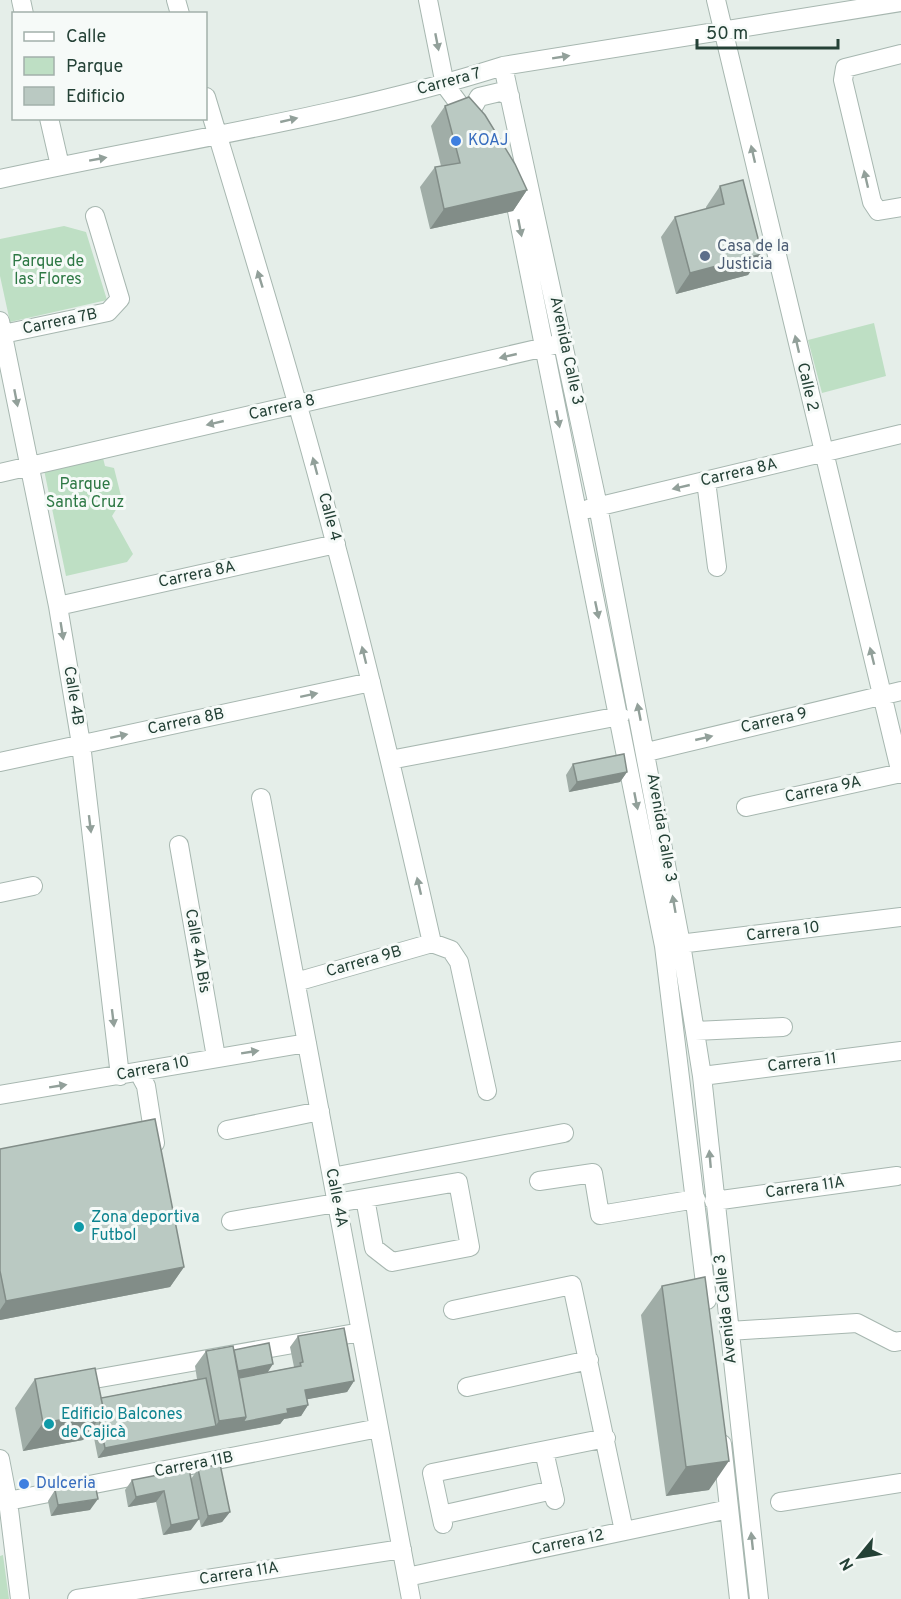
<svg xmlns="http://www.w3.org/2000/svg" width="901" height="1599" viewBox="0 0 901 1599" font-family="Overpass,sans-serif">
<rect width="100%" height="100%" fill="#e5eee9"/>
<!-- green -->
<path fill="#bedfc4" d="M64,226L86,232L107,300L10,322L0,276V239Z
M874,323L886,376L822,393L808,340Z
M101,450L105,466L114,468L122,500L112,516L133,554L127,562L66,576L43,465Z
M3,1555L9,1599H0V1556Z"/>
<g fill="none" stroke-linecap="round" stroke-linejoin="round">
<defs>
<path id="minor" d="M21,0L24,14
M176,0L180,14
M428,0L445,85L471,120
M716,0L901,774
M901,54L845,68L843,80L872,202L878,211L901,207
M503,66L598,506L681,944L702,1076L759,1599
M206,97C251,246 297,395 336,546C371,677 402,810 432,943
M468,116L479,97L500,92L510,96
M49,118L60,166
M0,179C168,142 339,118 503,66L901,2
M507,183L515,201L664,946L707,1300
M0,321L58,606L81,744L120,1076
M3,334L108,312L120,299L95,216
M0,473L554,345
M706,481L717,567
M588,509L901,434
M58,606L336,544
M647,752L901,691
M390,760L620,716
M0,762L371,682
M261,798L411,1599
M746,807L901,773
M179,845L216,1057
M0,893L33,886
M432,943L451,950L459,962L487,1091
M671,945L901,917
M296,982L432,943
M695,1031L783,1027
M139,1073L146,1086L155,1143
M702,1076L901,1051
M0,1095L307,1043
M227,1130L320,1111
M332,1177L564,1133
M539,1181L593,1173L600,1215L696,1199
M714,1201L897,1176
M231,1221L458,1182L470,1247L392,1262L374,1248L365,1198
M453,1310L572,1285L624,1531
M729,1331L857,1323L894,1342L901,1341
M89,1380L361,1332
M467,1387L589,1360
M722,1444L739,1599
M544,1451L555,1500
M0,1459L8,1501L20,1599
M8,1501L379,1428
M780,1502L901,1483
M441,1515L553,1490
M443,1524L432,1473L606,1438
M407,1577L729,1509
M77,1599L402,1549"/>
</defs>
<!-- minor casing -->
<use href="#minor" stroke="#a7b7b0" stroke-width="20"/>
<!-- minor -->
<use href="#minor" stroke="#fff" stroke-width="18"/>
</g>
<!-- wall -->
<path fill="#a0ada7" d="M445,106L527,190L513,211L430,229L420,187L435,167L441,166L431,126Z
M720,186L762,254L748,275L676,294L661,237L675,217L706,209V207Z
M573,764L627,772L620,782L569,792L566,775Z
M0,1149L184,1267L170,1287L0,1320Z
M662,1286L709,1490L666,1496L641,1315Z
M298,1336L354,1381L347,1392L307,1399L308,1405L301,1416L284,1419L280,1424L98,1458L92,1428L83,1440L23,1451L15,1408L35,1379L101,1398L197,1379L195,1366L206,1351L234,1350L268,1372L294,1367L290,1347Z
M189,1469L191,1530L163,1535L156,1502L128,1507L125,1490L132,1480Z
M198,1469L230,1512L222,1522L201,1527L191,1479Z
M55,1490L90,1510L51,1516L48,1501Z"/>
<!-- shaded-wall -->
<path fill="#828d88" d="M527,190L513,211L430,229L444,209Z
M762,254L748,275L676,294L690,273Z
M627,772L620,782L569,792L577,782Z
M184,1267L170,1287L0,1320V1310L6,1301Z
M273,1364L266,1375L234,1379L233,1372Z
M354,1381L347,1392L298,1401L305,1390Z
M308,1405L301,1416L284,1419L280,1424L208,1437L219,1421Z
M104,1412L83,1440L23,1451L43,1423Z
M216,1426L208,1437L98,1458L105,1448Z
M729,1461L709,1490L666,1496L686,1467Z
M164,1491L156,1502L128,1507L136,1497Z
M98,1499L90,1510L51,1516L58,1505Z
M230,1512L222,1522L201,1527L208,1516Z
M199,1519L191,1530L163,1535L171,1525Z"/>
<!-- building -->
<path fill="#bac9c2" stroke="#828d88" stroke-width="1.5" d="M469,97L485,115L515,164L527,190L444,209L435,167L460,163L445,106Z
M743,180L762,254L690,273L675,217L724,204L720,186Z
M624,754L627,772L577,782L573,764Z
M155,1119L184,1267L6,1301L0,1271V1149Z
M705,1277L729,1461L686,1467L662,1286Z
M344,1328L354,1381L305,1390L308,1405L287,1409L288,1413L243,1422L246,1417L239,1378L301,1366L300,1363L303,1362L298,1336Z
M269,1343L273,1364L238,1371L234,1350Z
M233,1346L246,1417L219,1421L206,1351Z
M95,1368L104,1412L43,1423L35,1379Z
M206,1378L216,1426L105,1448L99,1418L104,1412L101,1398Z
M220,1464L230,1512L208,1516L198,1469Z
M189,1469L199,1519L171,1525L164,1491L136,1497L132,1480Z
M95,1484L98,1499L58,1505L55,1490Z"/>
<!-- one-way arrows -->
<defs><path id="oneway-solid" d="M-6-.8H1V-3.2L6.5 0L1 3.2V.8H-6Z" transform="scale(1.5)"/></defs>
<g fill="#92a09a">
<use href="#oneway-solid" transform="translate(437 42) rotate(79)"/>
<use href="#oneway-solid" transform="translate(561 57) rotate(-9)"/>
<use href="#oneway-solid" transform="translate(289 120) rotate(-13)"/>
<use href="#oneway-solid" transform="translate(753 154) rotate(-103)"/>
<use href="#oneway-solid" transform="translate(98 159) rotate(-10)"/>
<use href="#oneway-solid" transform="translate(866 179) rotate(-103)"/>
<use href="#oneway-solid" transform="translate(520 228) rotate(79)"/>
<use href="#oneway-solid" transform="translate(260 279) rotate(-107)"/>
<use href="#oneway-solid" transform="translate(797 344) rotate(-103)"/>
<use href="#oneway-solid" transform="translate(508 356) rotate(167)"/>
<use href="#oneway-solid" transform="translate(16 398) rotate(79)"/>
<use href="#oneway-solid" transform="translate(558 419) rotate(79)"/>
<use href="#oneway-solid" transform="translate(215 423) rotate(167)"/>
<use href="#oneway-solid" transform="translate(315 466) rotate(-105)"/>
<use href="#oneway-solid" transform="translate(681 487) rotate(167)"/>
<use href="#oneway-solid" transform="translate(597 610) rotate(78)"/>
<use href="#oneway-solid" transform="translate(62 631) rotate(81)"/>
<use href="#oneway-solid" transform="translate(364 655) rotate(-104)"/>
<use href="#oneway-solid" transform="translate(872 656) rotate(-104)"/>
<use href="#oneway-solid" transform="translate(309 695) rotate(-12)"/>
<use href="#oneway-solid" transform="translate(639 712) rotate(-101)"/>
<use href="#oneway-solid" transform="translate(119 736) rotate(-12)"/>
<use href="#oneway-solid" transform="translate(704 738) rotate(-13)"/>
<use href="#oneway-solid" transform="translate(636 801) rotate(79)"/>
<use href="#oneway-solid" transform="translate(90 824) rotate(83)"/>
<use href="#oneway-solid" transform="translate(419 886) rotate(-103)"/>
<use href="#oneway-solid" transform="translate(674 904) rotate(-100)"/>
<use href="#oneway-solid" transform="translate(113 1018) rotate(83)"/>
<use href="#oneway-solid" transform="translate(250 1052) rotate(-9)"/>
<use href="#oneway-solid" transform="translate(58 1086) rotate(-9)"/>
<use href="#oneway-solid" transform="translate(710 1159) rotate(-95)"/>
<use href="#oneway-solid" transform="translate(752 1541) rotate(-96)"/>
</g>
<!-- markers -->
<g fill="#3f7fe0" stroke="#f6faf8" stroke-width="2">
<circle cx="456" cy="141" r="6"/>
<circle cx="24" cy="1484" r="6"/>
</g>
<circle fill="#5c6f8a" stroke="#f6faf8" stroke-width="2" cx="705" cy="256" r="6"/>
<g fill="#0f9aa8" stroke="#f6faf8" stroke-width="2">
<circle cx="79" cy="1227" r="6"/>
<circle cx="49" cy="1424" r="6"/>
</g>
<g text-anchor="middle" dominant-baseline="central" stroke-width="6" stroke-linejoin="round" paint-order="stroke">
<!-- street labels -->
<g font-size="16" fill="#244136" stroke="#f6faf8">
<text transform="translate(449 82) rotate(-15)">Carrera 7</text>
<text transform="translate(60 322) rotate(-12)">Carrera 7B</text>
<text transform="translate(566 351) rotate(78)">Avenida Calle 3</text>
<text transform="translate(807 387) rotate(77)">Calle 2</text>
<text transform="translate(282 408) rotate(-13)">Carrera 8</text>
<text transform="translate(739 473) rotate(-13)">Carrera 8A</text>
<text transform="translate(329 517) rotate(75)">Calle 4</text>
<text transform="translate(197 575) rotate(-12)">Carrera 8A</text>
<text transform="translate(73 696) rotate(81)">Calle 4B</text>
<text transform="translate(774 721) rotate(-13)">Carrera 9</text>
<text transform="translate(186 722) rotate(-12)">Carrera 8B</text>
<text transform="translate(823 790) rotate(-12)">Carrera 9A</text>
<text transform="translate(661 828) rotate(80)">Avenida Calle 3</text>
<text transform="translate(783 932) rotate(-7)">Carrera 10</text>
<text transform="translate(197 951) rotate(80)">Calle 4A Bis</text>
<text transform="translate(364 962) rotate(-16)">Carrera 9B</text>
<text transform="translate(802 1063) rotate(-7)">Carrera 11</text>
<text transform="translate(153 1069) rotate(-11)">Carrera 10</text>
<text transform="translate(805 1188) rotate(-8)">Carrera 11A</text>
<text transform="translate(336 1198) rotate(79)">Calle 4A</text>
<text transform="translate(726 1309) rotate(-96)">Avenida Calle 3</text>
<text transform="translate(194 1465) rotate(-11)">Carrera 11B</text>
<text transform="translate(568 1543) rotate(-12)">Carrera 12</text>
<text transform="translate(239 1574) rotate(-9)">Carrera 11A</text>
</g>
<!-- shop labels -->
<g font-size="16" fill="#366cbe" stroke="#f6faf8" text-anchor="start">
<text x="468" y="141">KOAJ</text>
<text x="36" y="1484">Dulceria</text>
</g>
<!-- service labels -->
<g font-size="16" fill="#4e5e75" stroke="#f6faf8" text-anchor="start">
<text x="717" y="247">Casa de la<tspan x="717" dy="18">Justicia</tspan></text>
</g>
<!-- park labels -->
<g font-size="16" fill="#2d7844" stroke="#f6faf8">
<text x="48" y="262">Parque de<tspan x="48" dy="18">las Flores</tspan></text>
<text x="85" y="485">Parque<tspan x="85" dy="18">Santa Cruz</tspan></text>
</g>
<!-- culture labels -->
<g font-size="16" fill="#0d838f" stroke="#f6faf8" text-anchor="start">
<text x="91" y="1218">Zona deportiva<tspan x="91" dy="18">Futbol</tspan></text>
<text x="61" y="1415">Edificio Balcones<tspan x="61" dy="18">de Cajicà</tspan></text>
</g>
</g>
<!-- legend -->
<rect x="12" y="12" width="195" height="108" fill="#f6faf8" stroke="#a2b0aa" stroke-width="1.5"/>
<rect x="24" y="32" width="30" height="9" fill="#ffffff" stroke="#a2b0aa" stroke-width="1.5"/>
<text x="66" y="42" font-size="18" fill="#244136">Calle</text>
<rect x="24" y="57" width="30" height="18" fill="#bedfc4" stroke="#a2b0aa" stroke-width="1.5"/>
<text x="66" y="72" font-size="18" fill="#244136">Parque</text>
<rect x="24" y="87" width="30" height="18" fill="#bac9c2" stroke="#a2b0aa" stroke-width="1.5"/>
<text x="66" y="102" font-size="18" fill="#244136">Edificio</text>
<!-- north arrow -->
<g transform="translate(859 1557) rotate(240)" stroke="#f6faf8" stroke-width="4.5" paint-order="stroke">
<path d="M0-4.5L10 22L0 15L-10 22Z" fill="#244136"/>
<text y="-9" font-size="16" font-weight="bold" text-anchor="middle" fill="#244136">N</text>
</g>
<!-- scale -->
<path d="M697 39v9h141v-9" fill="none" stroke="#244136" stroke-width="3"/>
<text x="706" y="39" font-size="18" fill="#244136" stroke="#f6faf8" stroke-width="4.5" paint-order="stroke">50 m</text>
</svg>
